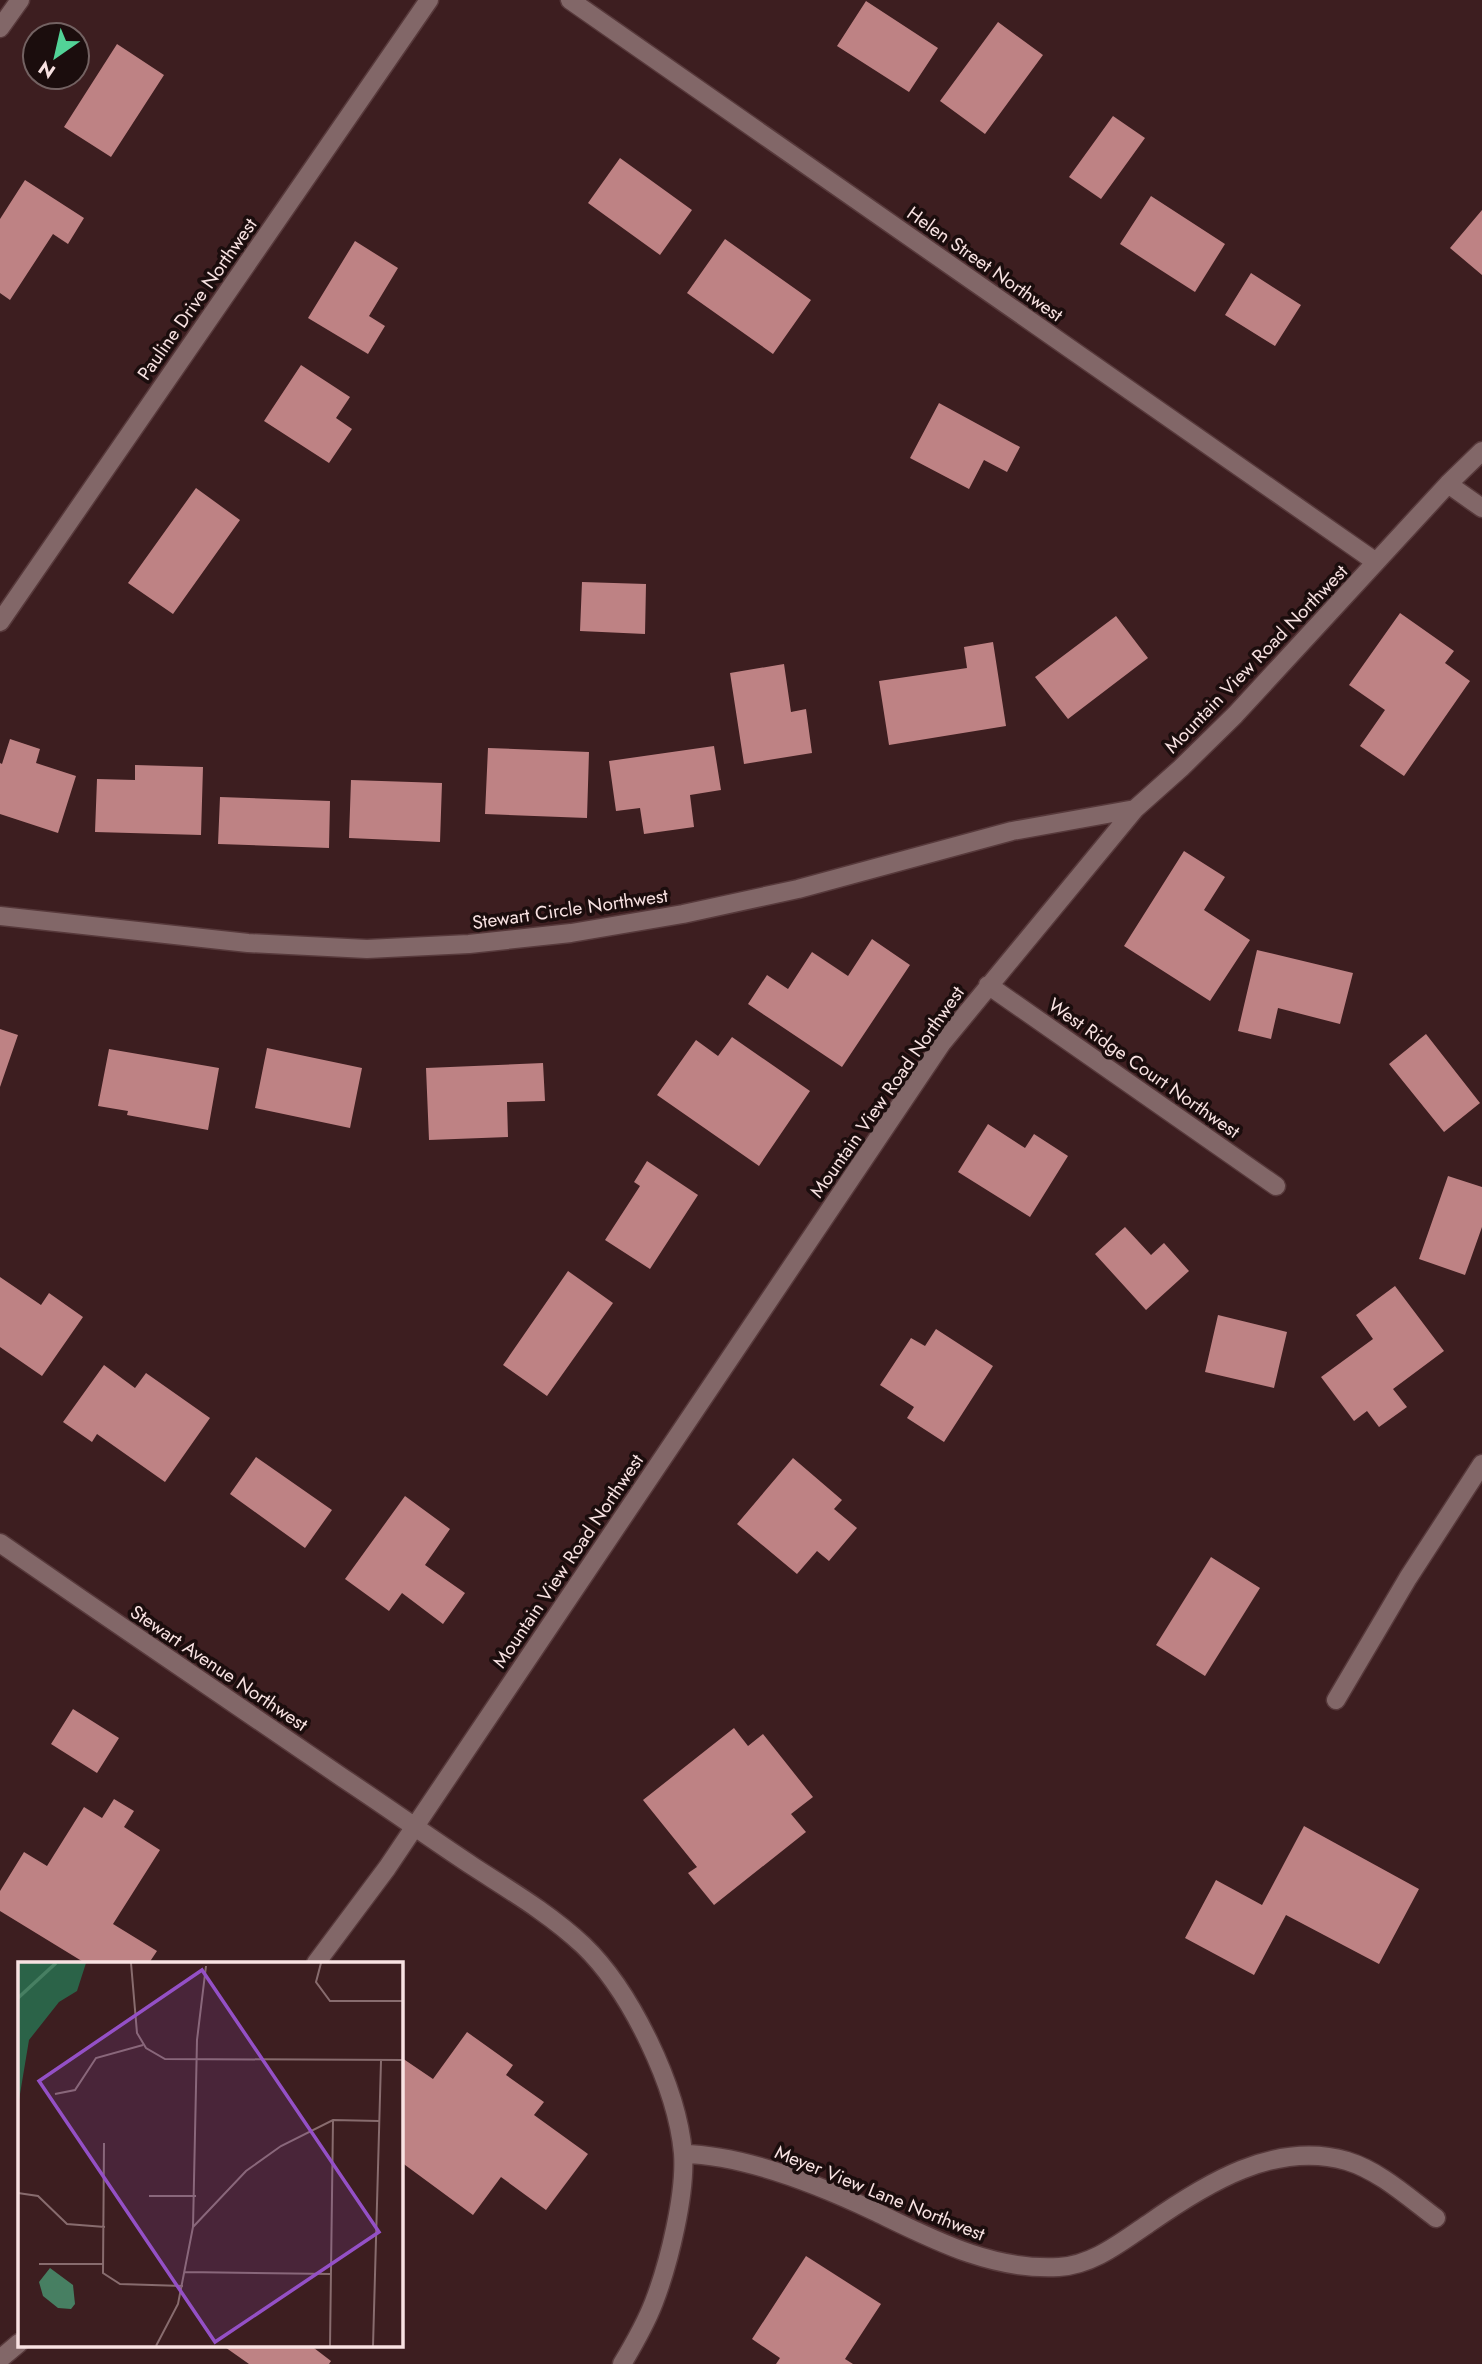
<svg xmlns="http://www.w3.org/2000/svg" width="1482" height="2364" viewBox="0 0 1482 2364" font-family="Jost,sans-serif">
<rect width="100%" height="100%" fill="#3d1e20"/>
<!-- building -->
<path fill="#be8284" d="M866,1L938,48L909,92L837,46Z
M998,22L1043,55L985,134L940,101Z
M117,44L164,75L111,157L64,127Z
M1113,116L1145,138L1101,199L1069,177Z
M620,158L692,210L660,255L588,203Z
M25,180L84,218L68,244L53,234L10,300L0,293V219Z
M1151,196L1225,244L1195,292L1120,244Z
M1482,210V275L1450,248Z
M725,239L811,300L773,354L687,293Z
M355,241L398,268L369,316L385,326L368,354L308,318Z
M1251,273L1301,305L1275,346L1225,315Z
M301,365L350,397L336,418L352,429L329,463L264,421Z
M939,403L1020,447L1007,472L984,460L969,489L910,458Z
M196,488L240,520L173,614L128,583Z
M582,582L646,584L645,634L580,631Z
M1400,613L1454,651L1445,663L1470,681L1404,776L1360,746L1385,710L1349,685Z
M1116,616L1148,658L1068,719L1035,677Z
M993,642L1006,726L889,745L879,681L967,668L964,647Z
M784,664L791,712L806,709L812,753L744,764L730,673Z
M10,739L40,749L36,763L76,776L58,833L0,814V763L2,764Z
M714,746L721,790L690,795L694,827L644,834L640,808L616,811L609,761Z
M488,748L589,752L587,818L485,814Z
M135,765L203,767L201,835L95,832L97,779L135,780Z
M351,780L442,783L440,842L349,838Z
M220,797L330,801L329,848L218,844Z
M1184,851L1225,877L1204,910L1250,940L1210,1001L1124,946Z
M872,939L910,965L842,1067L748,1004L767,975L788,989L812,952L848,976Z
M1257,950L1353,973L1340,1024L1278,1008L1271,1039L1238,1031Z
M0,1029L18,1035L0,1087Z
M1426,1034L1480,1103L1444,1132L1389,1064Z
M732,1037L810,1091L759,1166L657,1095L696,1040L718,1056Z
M267,1048L362,1068L350,1128L255,1108Z
M109,1049L219,1068L208,1130L127,1115L128,1111L98,1106Z
M543,1063L545,1101L507,1102L508,1137L429,1140L426,1068Z
M988,1124L1025,1148L1034,1134L1068,1156L1030,1217L958,1172Z
M647,1161L698,1195L650,1269L605,1240L640,1186L634,1182Z
M1448,1176L1482,1187V1227L1465,1275L1419,1259Z
M1125,1227L1151,1255L1164,1243L1189,1271L1146,1310L1095,1254Z
M568,1271L613,1303L547,1396L503,1365Z
M0,1277L41,1305L49,1293L83,1317L42,1376L0,1347Z
M1395,1286L1444,1351L1393,1389L1407,1407L1379,1427L1367,1411L1354,1421L1321,1377L1373,1339L1356,1315Z
M1218,1315L1287,1332L1274,1388L1205,1372Z
M936,1329L993,1366L944,1442L907,1418L914,1407L880,1385L911,1338L925,1346Z
M104,1365L135,1388L146,1373L210,1418L165,1482L97,1434L92,1442L63,1422Z
M256,1457L332,1510L305,1548L230,1494Z
M793,1458L842,1500L834,1509L857,1528L829,1561L817,1551L797,1574L737,1524Z
M405,1496L450,1529L425,1565L465,1593L443,1624L402,1593L389,1611L345,1579Z
M1211,1557L1260,1588L1205,1676L1156,1645Z
M73,1709L119,1738L97,1773L51,1744Z
M734,1728L748,1746L763,1734L813,1797L791,1814L806,1832L714,1905L688,1873L697,1867L643,1800Z
M114,1799L134,1811L124,1827L160,1850L113,1924L157,1951L149,1963H85L0,1911V1891L24,1852L47,1866L84,1807L102,1818Z
M1304,1826L1419,1889L1379,1964L1286,1915L1254,1975L1185,1938L1216,1880L1262,1905Z
M467,2032L513,2065L506,2075L544,2102L534,2115L588,2154L546,2210L501,2177L473,2215L401,2162V2060L402,2058L433,2079Z
M806,2256L881,2304L845,2359L853,2364H776L780,2358L752,2339Z
M222,2345H316L314,2348L331,2361L329,2364H249Z"/>
<g fill="none" stroke-linecap="round" stroke-linejoin="round">
<defs>
<path id="minor" d="M570,0L1376,562
M0,28L20,0
M1448,484L1482,508
M0,622L429,0
M0,916L248,943L367,949L469,944L571,933L683,914L798,889L1012,831L1135,809
M988,985L1276,1186
M0,1543C114,1622 229,1700 343,1778C387,1807 430,1838 474,1867C511,1891 550,1914 583,1945C631,1991 677,2087 683,2153C686,2194 669,2263 654,2302C646,2323 634,2344 622,2364
M1336,1700L1408,1578L1482,1464
M316,1963L387,1868L942,1043L1135,809L1181,768L1235,715L1448,484L1482,451
M683,2154C744,2155 819,2185 874,2211C932,2239 992,2271 1059,2267C1093,2265 1121,2242 1148,2224C1205,2184 1275,2140 1347,2161C1380,2171 1409,2198 1436,2218
M0,2359L19,2343"/>
</defs>
<!-- minor casing -->
<use href="#minor" stroke="#57393b" stroke-width="21"/>
<!-- minor -->
<use href="#minor" stroke="#826768" stroke-width="18"/>
</g>
<g text-anchor="middle" dominant-baseline="central" stroke-width="7" stroke-linejoin="round" paint-order="stroke">
<!-- street labels -->
<g font-size="19" fill="#f8e2e2" stroke="#1b0d0d">
<text transform="translate(985 264) rotate(35)">Helen Street Northwest</text>
<text transform="translate(197 299) rotate(-55)">Pauline Drive Northwest</text>
<text transform="translate(1256 659) rotate(-46)">Mountain View Road Northwest</text>
<text transform="translate(570 909) rotate(-8)">Stewart Circle Northwest</text>
<text transform="translate(1144 1068) rotate(35)">West Ridge Court Northwest</text>
<text transform="translate(887 1092) rotate(-55)">Mountain View Road Northwest</text>
<text transform="translate(568 1561) rotate(-56)">Mountain View Road Northwest</text>
<text transform="translate(219 1668) rotate(34)">Stewart Avenue Northwest</text>
<text transform="translate(880 2193) rotate(22)">Meyer View Lane Northwest</text>
</g>
</g>
<!-- overview -->
<g transform="translate(18 1962)">
<rect width="385" height="385" fill="#3d1e20"/>
<path d="M0,1H68L59,29L41,40L11,78L0,144Z" fill="#2b6348"/>
<path d="M32,306L55,323L57,342L53,347L40,346L25,334L21,320Z" fill="#477f62"/>
<path fill="none" stroke="#477f62" stroke-width="3.5" d="M0,36L38,1"/>
<path fill="none" stroke="#886c6e" stroke-width="2" d="M113,1L119,71L128,86L147,97L385,98M303,1L298,20L312,39H385M37,132L57,128L78,96L125,83M86,181L85,311L102,322L165,324M0,231L20,234L49,262L87,265M131,234H178M175,265L228,209L263,184L315,158L361,159M21,302H85M167,310L313,312M138,384L160,342L175,265L179,78L188,4M312,384L315,158M355,384L363,99"/>
<path fill="#9450c6" fill-opacity="0.15" stroke="#9450c6" stroke-width="3.5" d="M184,8L361,270L197,380L21,119Z"/>
<rect width="385" height="385" fill="none" stroke="#f8e2e2" stroke-width="3.5"/>
</g>
<!-- north arrow -->
<g transform="translate(56 56) rotate(214)"><circle r="33" fill="#1b0d0d" stroke="#736262" stroke-width="2"/>
<path d="M0-5L12 26L0 18L-12 26Z" fill="#52d397"/>
<text y="-10" font-size="19" font-weight="bold" text-anchor="middle" fill="#f8e2e2">N</text>
</g>
</svg>
